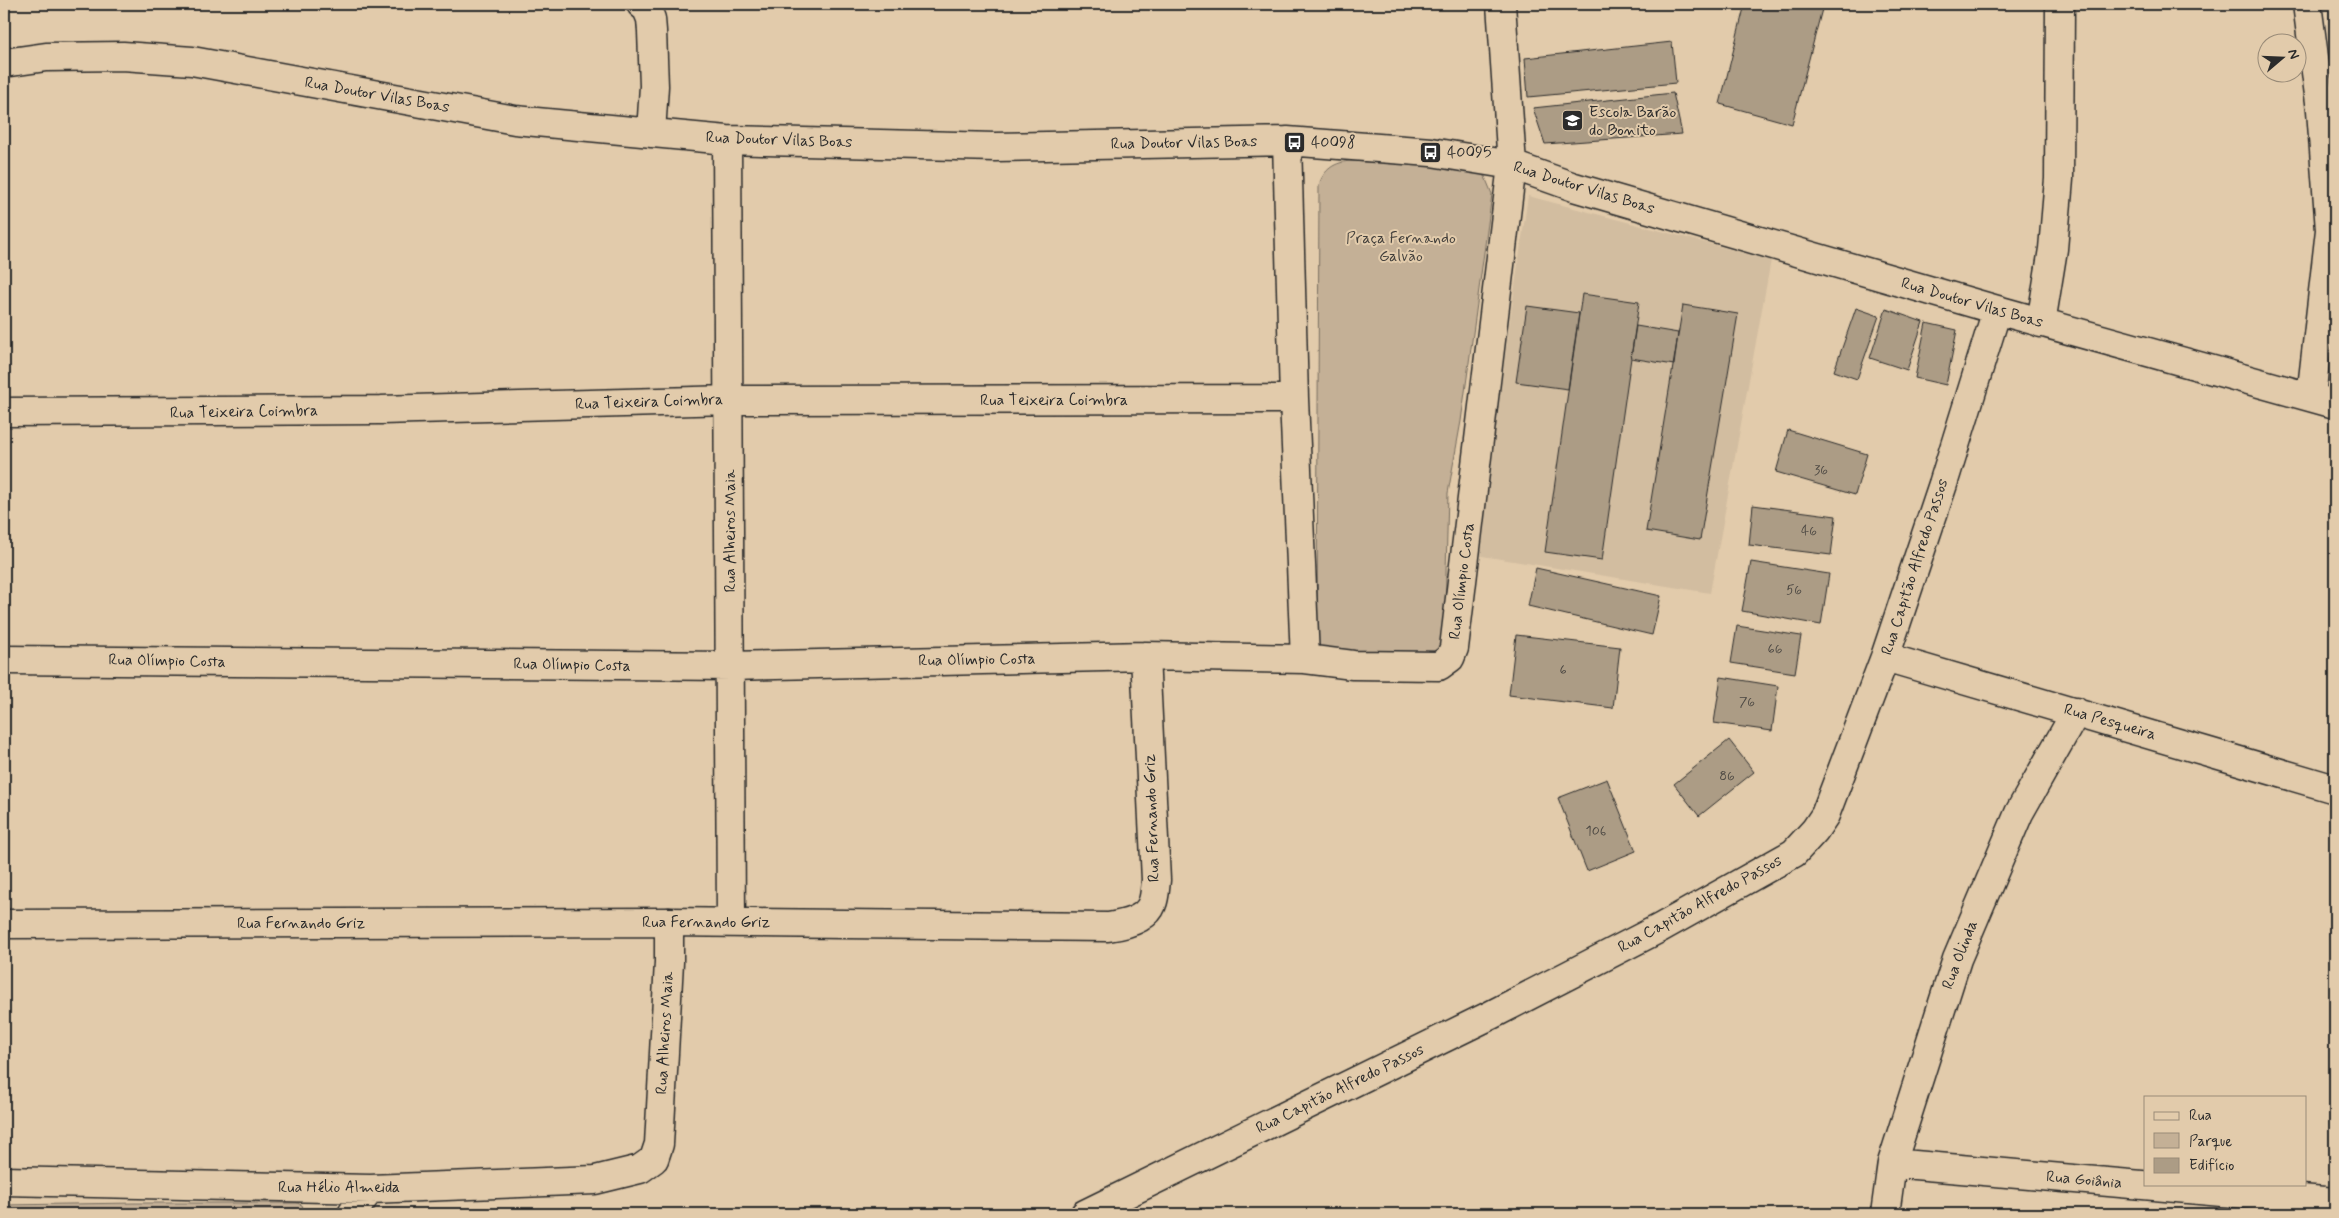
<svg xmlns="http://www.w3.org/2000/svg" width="2339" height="1218" viewBox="0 0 2339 1218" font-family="Mynerve,sans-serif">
<rect width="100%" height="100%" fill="#e2cbab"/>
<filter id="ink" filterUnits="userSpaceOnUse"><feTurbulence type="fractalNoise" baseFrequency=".02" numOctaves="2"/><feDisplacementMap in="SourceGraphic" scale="10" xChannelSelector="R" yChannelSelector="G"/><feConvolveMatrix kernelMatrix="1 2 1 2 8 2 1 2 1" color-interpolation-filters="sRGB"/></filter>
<g filter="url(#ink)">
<!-- built -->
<path fill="#d2bda0" d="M1528,196L1771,260L1710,593L1476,555Z"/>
<!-- green -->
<path fill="#c4b096" stroke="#786e60" d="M1351,161L1429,166L1479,173L1485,177L1492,194L1461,421L1448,493L1444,651L1438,657L1321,650L1317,642L1319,185C1324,169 1335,162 1351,161Z
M135,1203H297L302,1205L305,1214H4V1205Z"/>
<!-- building -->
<path fill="#ac9c85" stroke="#2b2b2b" d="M1745,4H1802L1822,9L1792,124L1720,104Z
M1672,42L1676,83L1528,97L1525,58Z
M1673,93L1682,134L1545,144L1533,108Z
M1582,294L1639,302L1602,560L1545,552Z
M1683,305L1738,314L1700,540L1646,531Z
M1527,306L1579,313L1568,389L1516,382Z
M1856,308L1879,316L1857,379L1834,371Z
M1886,309L1923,322L1907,370L1870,358Z
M1926,323L1957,330L1946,385L1915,378Z
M1636,326L1678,333L1674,365L1631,358Z
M1788,430L1867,454L1855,495L1776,472Z
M1753,505L1836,516L1831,555L1749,545Z
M1751,562L1829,574L1821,625L1742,611Z
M1536,568L1661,596L1652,635L1528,606Z
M1737,626L1801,636L1795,673L1731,663Z
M1516,635L1620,647L1613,708L1509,695Z
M1721,677L1778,686L1772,731L1714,723Z
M1729,740L1754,772L1699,816L1674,784Z
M1607,779L1636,851L1587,871L1558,798Z"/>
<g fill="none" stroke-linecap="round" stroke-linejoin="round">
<defs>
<path id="minor" d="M641,4L647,9L651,19L652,31L654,86L651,133
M2307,4L2321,110L2330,230L2311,397
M4,63L46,57L123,56L192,61L515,120L727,140L995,147L1287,141L1431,152L1512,165L1574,187L1997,310L2335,404
M727,140L731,922
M1287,141L1294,399L1305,659
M2041,323L2053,249L2059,179L2060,4
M4,412L381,410L729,400L1294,399
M1885,657L2335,789
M4,660L731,666L1145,656L1305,659L1353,665L1439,666L1450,658L1454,648L1512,165L1501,4
M4,924L669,922L1108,927C1122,925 1146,920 1152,904C1155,897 1155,888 1156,880L1145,656
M1892,1163L2335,1202
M4,1181L370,1189L595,1180L640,1169L654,1159L659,1144L669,962V922
M352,1214L370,1189
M1085,1214L1491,1015L1660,928L1794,853L1815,830L1825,815L1885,657L1943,484L1997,310
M1885,1214L1892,1163L1957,959L2019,813L2076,712"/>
</defs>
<!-- minor casing -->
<use href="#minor" stroke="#2b2b2b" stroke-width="31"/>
<!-- minor -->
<use href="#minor" stroke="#e2cbab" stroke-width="28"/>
</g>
</g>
<!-- icons -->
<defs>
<symbol id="school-square" viewBox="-11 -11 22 22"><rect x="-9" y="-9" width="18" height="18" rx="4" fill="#2b2b2b" stroke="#e2cbab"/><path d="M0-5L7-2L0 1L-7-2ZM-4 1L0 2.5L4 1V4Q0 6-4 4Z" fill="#fff"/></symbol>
<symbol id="bus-square" viewBox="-11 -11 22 22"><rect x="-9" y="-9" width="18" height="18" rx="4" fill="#2b2b2b" stroke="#e2cbab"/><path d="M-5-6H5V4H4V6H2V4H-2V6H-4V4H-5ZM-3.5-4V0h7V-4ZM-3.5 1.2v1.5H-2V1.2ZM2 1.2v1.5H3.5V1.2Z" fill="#fff"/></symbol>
</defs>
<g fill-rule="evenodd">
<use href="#school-square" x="1560" y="108" width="25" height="25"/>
<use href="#bus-square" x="1282" y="130" width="25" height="25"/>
<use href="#bus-square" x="1418" y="140" width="25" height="25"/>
</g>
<g text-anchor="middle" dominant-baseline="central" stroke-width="4" stroke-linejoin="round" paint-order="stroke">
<!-- number labels -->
<g font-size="14" fill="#4b4742">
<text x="1821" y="470">36</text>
<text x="1809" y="531">46</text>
<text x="1794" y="590">56</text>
<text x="1775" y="649">66</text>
<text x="1563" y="670">6</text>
<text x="1747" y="702">76</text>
<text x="1727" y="776">86</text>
<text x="1596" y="831">106</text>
</g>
<!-- street labels -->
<g font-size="16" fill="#2b2b2b" stroke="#e2cbab">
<text transform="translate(377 95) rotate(10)">Rua Doutor Vilas Boas</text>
<text transform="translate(779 140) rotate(2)">Rua Doutor Vilas Boas</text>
<text transform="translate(1184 143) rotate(-1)">Rua Doutor Vilas Boas</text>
<text transform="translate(1584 188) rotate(17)">Rua Doutor Vilas Boas</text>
<text transform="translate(1972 303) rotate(16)">Rua Doutor Vilas Boas</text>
<text x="1054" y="400">Rua Teixeira Coimbra</text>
<text transform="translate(649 402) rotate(-2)">Rua Teixeira Coimbra</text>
<text transform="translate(244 412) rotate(-1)">Rua Teixeira Coimbra</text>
<text transform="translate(730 531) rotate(-90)">Rua Alheiros Maia</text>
<text transform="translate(1915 567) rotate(-72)">Rua Capitão Alfredo Passos</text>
<text transform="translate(1462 581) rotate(-83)">Rua Olímpio Costa</text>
<text transform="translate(977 660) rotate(-1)">Rua Olímpio Costa</text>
<text transform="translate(167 661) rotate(1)">Rua Olímpio Costa</text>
<text transform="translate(572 665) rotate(1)">Rua Olímpio Costa</text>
<text transform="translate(2110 722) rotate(16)">Rua Pesqueira</text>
<text transform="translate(1152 818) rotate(-92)">Rua Fernando Griz</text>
<text transform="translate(1700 904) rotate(-29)">Rua Capitão Alfredo Passos</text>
<text x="706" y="922">Rua Fernando Griz</text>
<text x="301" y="923">Rua Fernando Griz</text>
<text transform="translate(1960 955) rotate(-69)">Rua Olinda</text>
<text transform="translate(665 1033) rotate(-87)">Rua Alheiros Maia</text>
<text transform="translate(1340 1089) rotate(-26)">Rua Capitão Alfredo Passos</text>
<text transform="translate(2084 1180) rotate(5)">Rua Goiânia</text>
<text x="339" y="1187">Rua Hélio Almeida</text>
</g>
<!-- poi labels -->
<g font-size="16" fill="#2b2b2b" stroke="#e2cbab" text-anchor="start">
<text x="1589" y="112">Escola Barão<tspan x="1589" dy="18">do Bonito</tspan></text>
<text x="1311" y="142">40098</text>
<text x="1447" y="152">40095</text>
</g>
<!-- park labels -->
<g font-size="16" fill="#423f3b" stroke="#e2cbab">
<text x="1401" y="238">Praça Fernando<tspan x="1401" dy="18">Galvão</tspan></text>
</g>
</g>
<!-- margin -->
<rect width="2339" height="1218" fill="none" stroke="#e2cbab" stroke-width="20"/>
<rect x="10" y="10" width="2319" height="1198" fill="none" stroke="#2b2b2b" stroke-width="2" filter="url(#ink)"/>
<!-- legend -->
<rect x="2144" y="1096" width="162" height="90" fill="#e2cbab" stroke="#998b78"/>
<rect x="2154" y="1112" width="25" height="8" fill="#e2cbab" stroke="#998b78"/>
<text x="2189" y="1120" font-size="15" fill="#2b2b2b">Rua</text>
<rect x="2154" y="1133" width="25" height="15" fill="#c4b096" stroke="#998b78"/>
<text x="2189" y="1146" font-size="15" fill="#2b2b2b">Parque</text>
<rect x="2154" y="1158" width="25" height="15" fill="#ac9c85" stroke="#998b78"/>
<text x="2189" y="1170" font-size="15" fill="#2b2b2b">Edifício</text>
<!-- north arrow -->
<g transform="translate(2282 58) rotate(71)"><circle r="24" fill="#e2cbab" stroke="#998b78"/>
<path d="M0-4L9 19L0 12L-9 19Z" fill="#2b2b2b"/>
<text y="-8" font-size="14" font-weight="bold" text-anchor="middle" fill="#2b2b2b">N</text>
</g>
</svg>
